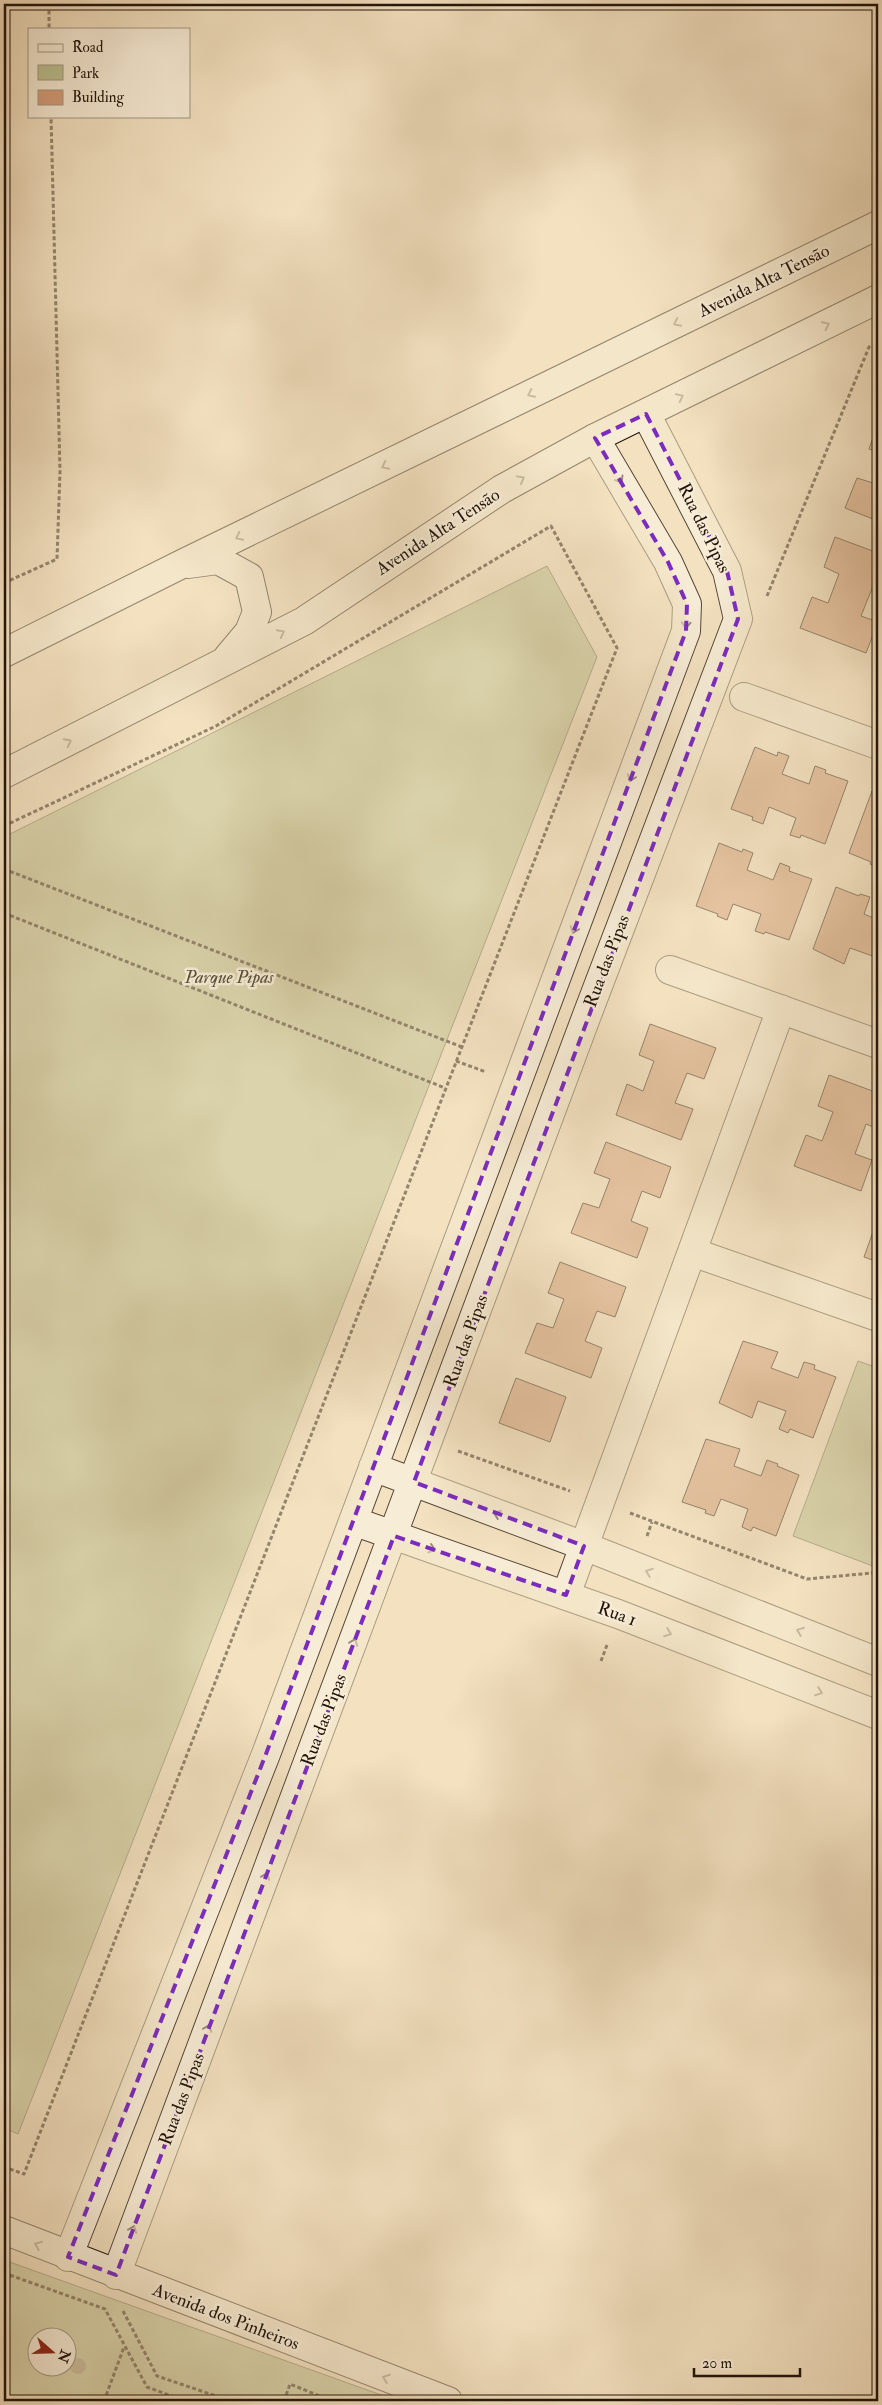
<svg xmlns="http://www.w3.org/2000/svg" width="882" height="2405" viewBox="0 0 882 2405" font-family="'IM FELL Double Pica',serif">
<rect width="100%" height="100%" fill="#f3e1c0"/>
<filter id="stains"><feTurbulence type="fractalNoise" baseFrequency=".004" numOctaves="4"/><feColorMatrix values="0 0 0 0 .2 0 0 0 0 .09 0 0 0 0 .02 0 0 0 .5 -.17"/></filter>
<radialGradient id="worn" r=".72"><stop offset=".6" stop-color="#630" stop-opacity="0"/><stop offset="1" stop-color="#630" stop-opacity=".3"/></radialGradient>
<!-- green -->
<path fill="#bcc292" stroke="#6f6b4e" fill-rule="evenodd" d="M547,566L597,657L18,2134L4,2128V837Z
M858,1361L878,1368V1568L793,1536Z
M4,2260L398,2401H4ZM38,2338H68V2368H38Z"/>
<!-- building -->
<path fill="#d59e7a" stroke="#22140a" d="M878,423V452L869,449Z
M878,470V521L845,508L857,478L873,483Z
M835,537L878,553V588L873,586L861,616L878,622L866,653L800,628L812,597L828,603L839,574L824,567Z
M755,747L777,756L778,752L789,756L782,774L809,784L815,766L826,770L825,773L848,781L825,844L801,835L800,838L790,835L796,818L769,807L763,824L752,820L753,817L731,809Z
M872,791L878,794V868L870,864L871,862L849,853Z
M719,843L742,852L743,849L753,853L747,870L773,880L780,863L790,867L789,871L812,879L789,940L765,932L764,934L755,931L761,914L733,904L727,920L717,916L718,914L696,906Z
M836,887L859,896L860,894L870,897L864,914L878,920V977L872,975L878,958L850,948L844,964L813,949Z
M650,1024L716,1048L704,1079L687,1073L675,1103L693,1109L681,1140L616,1115L627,1084L643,1091L654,1061L639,1055Z
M829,1075L878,1093V1129L866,1124L855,1154L872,1160L861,1191L794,1166L806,1135L822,1141L833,1112L818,1106Z
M606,1142L671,1167L660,1198L642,1191L631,1221L648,1228L637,1258L571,1233L583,1203L599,1208L610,1179L594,1173Z
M875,1226L878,1227V1262L864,1257Z
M560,1262L626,1287L615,1317L597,1311L585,1341L602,1348L591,1378L525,1353L537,1323L553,1328L564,1299L548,1293Z
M743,1341L778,1352L771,1368L798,1378L804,1362L815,1365L814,1369L836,1377L813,1438L790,1429L788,1433L779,1429L786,1411L758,1401L752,1418L719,1403Z
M516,1378L566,1397L550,1442L499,1423Z
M706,1439L740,1449L734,1466L761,1476L767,1460L778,1464L777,1466L799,1475L776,1536L753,1527L751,1531L742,1527L748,1509L721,1499L714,1516L705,1513L706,1510L682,1502Z"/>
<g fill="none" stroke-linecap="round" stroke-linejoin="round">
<defs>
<path id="street" d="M744,697L878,745
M670,970L878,1044
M692,1252L878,1317
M373,1467L584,1546L878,1662
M353,1521L618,1614L878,1715
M566,1595L781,1009
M68,2257L266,1754L686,631L687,604L668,562L595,438
M116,2275L587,1015L738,619L727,571L646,414"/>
<path id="secondary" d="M188,564L218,560L249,577L257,612L249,632L228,657
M4,653L182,564L878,225
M4,774L304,621L502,489L595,438L878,299
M4,2230L448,2401"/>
</defs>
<!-- street casing -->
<use href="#street" stroke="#564738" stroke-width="30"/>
<!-- secondary casing -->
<use href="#secondary" stroke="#22140a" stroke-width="30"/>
<!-- path -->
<path stroke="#22140a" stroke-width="3" stroke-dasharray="4 2.5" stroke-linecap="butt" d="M49,4V29
M4,583L57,559L60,471L51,116
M767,596L869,347L878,342
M4,826L216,726L551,526L617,648L24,2174L4,2167
M4,869L462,1047
M4,913L445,1088
M456,1061L486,1072
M458,1451L570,1491
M630,1513L807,1579L872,1573L878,1575
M647,1536L652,1522
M601,1661L607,1645
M4,2273L105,2309L147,2387L185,2401
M4,2283L11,2275
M123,2311L157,2376L231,2401
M104,2401L124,2347
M284,2401L290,2384L332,2401"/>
<!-- street -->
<use href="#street" stroke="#f7ecd6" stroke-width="28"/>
<!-- secondary -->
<use href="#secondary" stroke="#f7ecd6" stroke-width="28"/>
</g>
<!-- trees -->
<circle fill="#9e9276" cx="78" cy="2366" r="8"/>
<!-- one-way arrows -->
<defs><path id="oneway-chevron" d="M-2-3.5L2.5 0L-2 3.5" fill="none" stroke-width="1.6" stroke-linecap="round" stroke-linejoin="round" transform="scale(1.25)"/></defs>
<g stroke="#978b7a">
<use href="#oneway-chevron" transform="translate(677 323) rotate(154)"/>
<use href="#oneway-chevron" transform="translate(826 325) rotate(-26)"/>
<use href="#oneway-chevron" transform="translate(531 394) rotate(154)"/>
<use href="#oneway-chevron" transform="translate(680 397) rotate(-26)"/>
<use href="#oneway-chevron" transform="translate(385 466) rotate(154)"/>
<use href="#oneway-chevron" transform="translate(521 479) rotate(-29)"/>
<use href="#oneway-chevron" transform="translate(620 480) rotate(59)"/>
<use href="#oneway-chevron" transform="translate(239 537) rotate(154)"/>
<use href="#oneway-chevron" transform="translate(686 625) rotate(94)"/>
<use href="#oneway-chevron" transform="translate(281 633) rotate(-27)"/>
<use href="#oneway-chevron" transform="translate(68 742) rotate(-27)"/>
<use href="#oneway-chevron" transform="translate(631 778) rotate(111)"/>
<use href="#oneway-chevron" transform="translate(574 930) rotate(111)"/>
<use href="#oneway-chevron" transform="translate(497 1514) rotate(-159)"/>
<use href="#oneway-chevron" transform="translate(432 1549) rotate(19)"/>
<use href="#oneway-chevron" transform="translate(649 1572) rotate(-159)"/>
<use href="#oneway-chevron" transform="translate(800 1631) rotate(-159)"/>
<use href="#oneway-chevron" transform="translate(668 1633) rotate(21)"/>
<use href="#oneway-chevron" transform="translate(354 1642) rotate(-69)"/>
<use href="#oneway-chevron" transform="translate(819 1692) rotate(21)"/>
<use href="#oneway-chevron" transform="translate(266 1876) rotate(-69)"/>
<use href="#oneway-chevron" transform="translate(208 2028) rotate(-69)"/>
<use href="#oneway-chevron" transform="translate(133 2229) rotate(-69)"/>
<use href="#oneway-chevron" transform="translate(38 2245) rotate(-158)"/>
<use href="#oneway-chevron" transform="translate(386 2378) rotate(-159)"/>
</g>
<!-- marked area -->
<path d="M0 0H882V2405H0ZM646,414L727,571L738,619L414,1482L584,1546L566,1595L394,1536L116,2275L68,2257L266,1754L686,631L687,604L668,562L595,438Z" fill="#f3e1c0" fill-opacity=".55" fill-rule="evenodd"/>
<path fill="none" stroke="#7b2cbf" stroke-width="4" stroke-dasharray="10 6" stroke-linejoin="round" d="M646,414L727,571L738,619L414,1482L584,1546L566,1595L394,1536L116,2275L68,2257L266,1754L686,631L687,604L668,562L595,438Z"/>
<g text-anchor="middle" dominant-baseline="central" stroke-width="5" stroke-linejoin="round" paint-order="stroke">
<!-- street labels -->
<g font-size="18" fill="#22140a" stroke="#f7ecd6">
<text transform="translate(764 281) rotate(-26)">Avenida Alta Tensão</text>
<text transform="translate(704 528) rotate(64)">Rua das Pipas</text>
<text transform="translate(438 532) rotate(-33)">Avenida Alta Tensão</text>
<text transform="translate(607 961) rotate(-69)">Rua das Pipas</text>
<text transform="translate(466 1341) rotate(-70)">Rua das Pipas</text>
<text transform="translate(617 1614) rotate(20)">Rua 1</text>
<text transform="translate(324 1720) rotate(-69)">Rua das Pipas</text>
<text transform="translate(182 2099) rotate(-69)">Rua das Pipas</text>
<text transform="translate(226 2317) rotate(21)">Avenida dos Pinheiros</text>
</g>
<!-- park labels -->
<g font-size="18" font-style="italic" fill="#58513a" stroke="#f7ecd6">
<text x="229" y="977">Parque Pipas</text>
</g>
</g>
<!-- margin -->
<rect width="882" height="2405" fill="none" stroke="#f3e1c0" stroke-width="20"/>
<rect x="5" y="5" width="872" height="2395" fill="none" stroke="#22140a" stroke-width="2.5"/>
<rect x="10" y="10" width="862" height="2385" fill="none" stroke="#22140a"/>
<!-- legend -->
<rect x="28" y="28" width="162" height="90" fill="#f7ecd6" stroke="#a29684"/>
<rect x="38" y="44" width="25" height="8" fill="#f7ecd6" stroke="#a29684"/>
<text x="72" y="52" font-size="15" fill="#22140a">Road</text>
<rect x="38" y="65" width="25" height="15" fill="#bcc292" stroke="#a29684"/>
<text x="72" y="78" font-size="15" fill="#22140a">Park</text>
<rect x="38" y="90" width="25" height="15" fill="#d59e7a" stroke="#a29684"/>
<text x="72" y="102" font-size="15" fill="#22140a">Building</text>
<!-- north arrow -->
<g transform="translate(52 2352) rotate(110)"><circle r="24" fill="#f7ecd6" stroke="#a29684"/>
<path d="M0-4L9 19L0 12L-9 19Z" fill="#8f2418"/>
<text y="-8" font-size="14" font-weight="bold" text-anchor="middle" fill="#22140a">N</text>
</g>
<!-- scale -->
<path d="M694 2368v8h106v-8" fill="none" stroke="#22140a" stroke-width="2.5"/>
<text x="702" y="2368" font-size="15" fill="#22140a" stroke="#f7ecd6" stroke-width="4" paint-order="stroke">20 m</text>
<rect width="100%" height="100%" filter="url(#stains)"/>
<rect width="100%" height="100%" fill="url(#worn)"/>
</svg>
